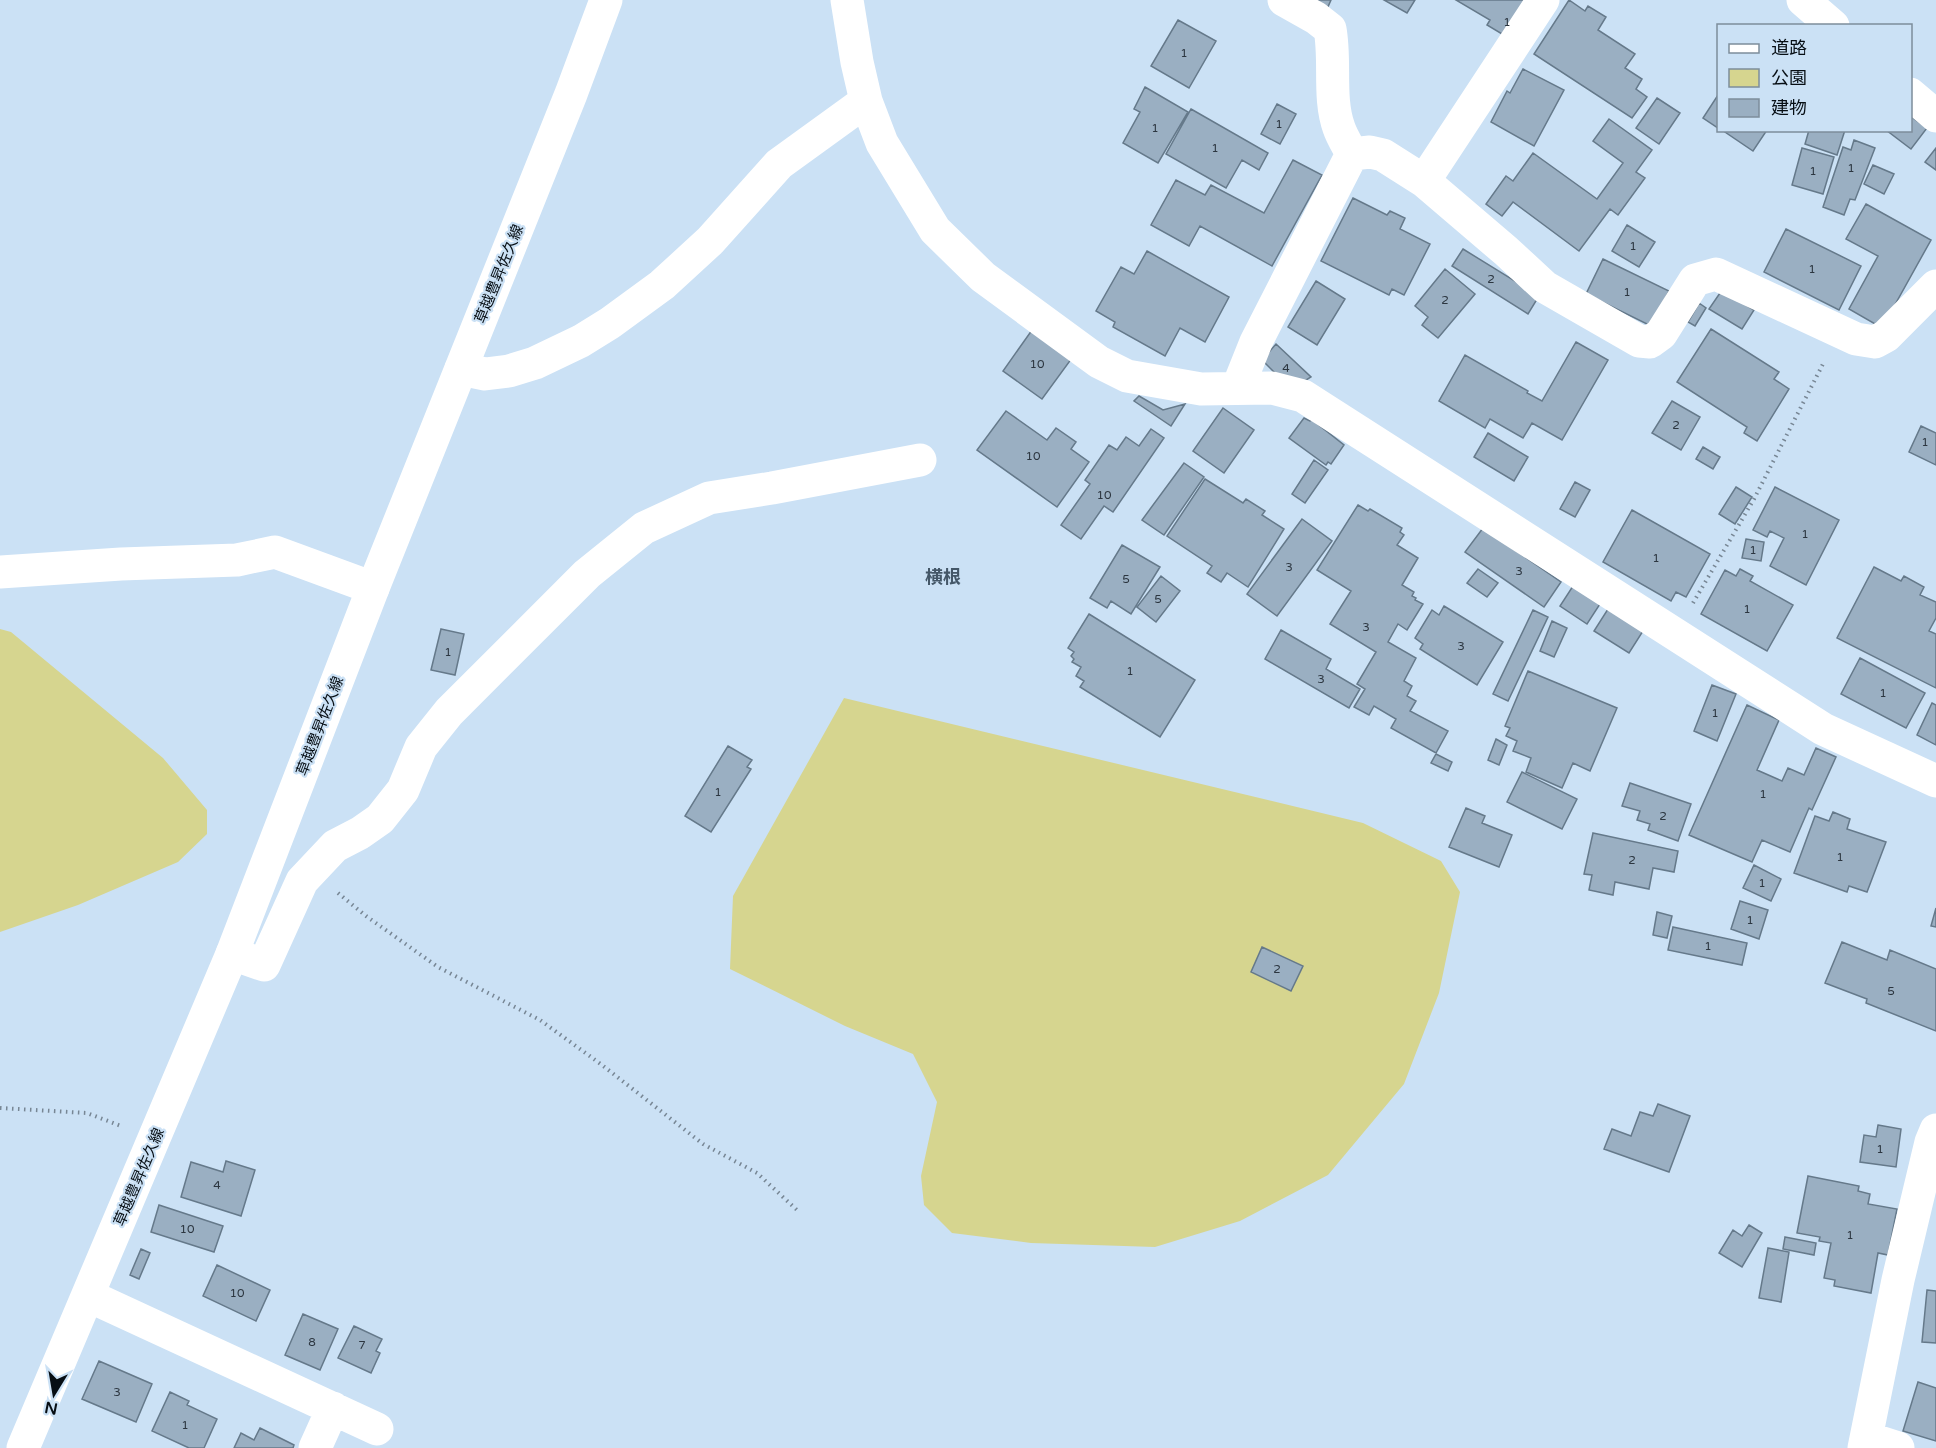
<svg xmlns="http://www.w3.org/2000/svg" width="1936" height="1448" viewBox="0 0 1936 1448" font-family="'Varela Round','Noto Sans JP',sans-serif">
<rect width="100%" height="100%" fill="#cbe1f5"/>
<!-- green -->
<path fill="#d6d58f" d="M0,629L11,632L163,758L207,810V834L178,862L78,905L0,932Z
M844,698L1363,823L1441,861L1460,892L1439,993L1404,1084L1328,1175L1240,1221L1155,1247L1031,1243L952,1233L924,1205L921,1176L937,1102L913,1054L845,1026L730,969L733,896Z"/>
<!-- building -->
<path fill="#9aafc2" stroke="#65798a" stroke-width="1.5" d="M1306,0H1331L1327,9Z
M1384,0H1415L1407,13Z
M1456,0H1538L1512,40L1487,25L1490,20Z
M1569,0L1585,11L1588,6L1606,17L1598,30L1635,54L1625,68L1642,79L1636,89L1647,97L1632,118L1534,54Z
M1178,20L1216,41L1189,88L1151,66Z
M1523,69L1564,90L1534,146L1491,122L1507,91L1510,93Z
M1145,87L1188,112L1158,163L1123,143L1140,112L1134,109Z
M1718,95V128L1703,118Z
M1657,98L1680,113L1659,144L1636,128Z
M1277,104L1296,114L1280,144L1261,134Z
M1191,109L1268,153L1259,170L1242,160L1226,188L1166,154Z
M1910,116L1927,128L1911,149L1886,130H1910Z
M1609,119L1652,150L1636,172L1645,178L1618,215L1610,209L1579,251L1513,202L1502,216L1486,204L1506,176L1513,181L1533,153L1597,199L1623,163L1593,141Z
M1722,130H1767L1753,151Z
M1809,130H1845L1837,155L1805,144Z
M1854,140L1875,148L1855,200L1850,199L1844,215L1823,207L1843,147L1851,150Z
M1802,148L1834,157L1823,194L1792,185Z
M1936,148V170L1925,162Z
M1293,160L1322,175L1272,266L1200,226L1189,246L1151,225L1176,180L1205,195L1211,185L1264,213Z
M1873,165L1894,174L1884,194L1864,184Z
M1353,198L1387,215L1390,211L1405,218L1400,229L1430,244L1404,295L1392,289L1389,295L1321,261Z
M1866,204L1931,240L1882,328L1849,309L1878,256L1846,239Z
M1627,225L1655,242L1639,267L1612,251Z
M1786,229L1861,266L1839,310L1764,272Z
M1463,249L1539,296L1528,314L1452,266Z
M1147,251L1229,297L1205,342L1180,328L1165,356L1113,327L1115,322L1096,311L1121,267L1134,274Z
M1603,259L1669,291L1651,326L1586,294Z
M1445,269L1475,294L1438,338L1422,325L1428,317L1415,306Z
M1316,281L1345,299L1317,345L1288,327Z
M1722,290L1754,310L1742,329L1709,309Z
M1699,303L1706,308L1695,326L1688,322Z
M1711,329L1779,372L1774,379L1789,389L1757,441L1744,433L1747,427L1677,382Z
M1032,330L1072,358L1042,399L1003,371Z
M1576,342L1608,360L1562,440L1532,423L1523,438L1490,419L1485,428L1439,401L1465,355L1528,391L1527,393L1542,401Z
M1276,344L1311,377L1300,384L1278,376L1262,360Z
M1139,396L1163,410L1185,404L1171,426L1134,401Z
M1672,401L1700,417L1681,450L1652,433Z
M1223,408L1254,430L1224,473L1193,451Z
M1006,411L1047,440L1056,428L1076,442L1071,449L1089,462L1057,507L977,450Z
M1304,418L1310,421L1311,419L1344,445L1331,464L1328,462L1326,465L1289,438Z
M1921,426L1936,433V465L1909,452Z
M1151,429L1164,438L1113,512L1104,506L1081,539L1061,525L1090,484L1085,480L1109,445L1117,450L1126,437L1139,446Z
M1488,433L1528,457L1514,481L1474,457Z
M1703,447L1720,457L1713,469L1696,459Z
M1314,460L1328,470L1305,503L1292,494Z
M1184,463L1204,477L1164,535L1142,520Z
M1205,479L1243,503L1246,499L1265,511L1262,515L1284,529L1248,587L1227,573L1221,582L1207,573L1212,566L1167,536Z
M1575,482L1590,490L1575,517L1560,509Z
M1736,487L1752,497L1735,524L1719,514Z
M1775,487L1839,520L1806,585L1770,566L1784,538L1770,531L1767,537L1753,530Z
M1358,505L1368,511L1370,509L1402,528L1400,532L1404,535L1397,545L1418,558L1402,585L1414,592L1412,596L1416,598L1415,600L1423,604L1407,630L1398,624L1388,642L1416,658L1404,681L1412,686L1407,696L1416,701L1410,711L1448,731L1436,753L1391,728L1396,719L1374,706L1369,715L1354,707L1365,689L1357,684L1376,652L1330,624L1351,591L1317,570Z
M1632,510L1710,554L1686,597L1676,592L1671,601L1603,562Z
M1302,519L1332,541L1277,616L1247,594Z
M1483,528L1561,582L1544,607L1465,552Z
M1746,539L1764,542L1761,561L1742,558Z
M1122,545L1160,567L1131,614L1111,601L1107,608L1090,598Z
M1874,567L1901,581L1904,576L1924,587L1920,595L1936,602V618L1929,631L1936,634V688L1837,638Z
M1478,569L1498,583L1487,597L1467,583Z
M1740,569L1753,576L1750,581L1793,605L1767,651L1701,614L1725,570L1736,576Z
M1161,576L1180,591L1156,622L1137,607Z
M1573,586L1600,604L1587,624L1560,606Z
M1444,606L1503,642L1477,685L1420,649L1423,644L1415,638L1432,610L1439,615Z
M1608,609L1643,631L1629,653L1594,631Z
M1533,610L1548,617L1508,701L1493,694Z
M1089,614L1195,680L1160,737L1080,687L1084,681L1076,676L1081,667L1072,662L1074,659L1071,656L1074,652L1068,648Z
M1552,621L1567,628L1554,657L1540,651Z
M441,629L464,634L455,675L431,670Z
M1281,630L1331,659L1326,669L1360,689L1349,708L1265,659Z
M1860,658L1925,693L1906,728L1841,694Z
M1528,671L1617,708L1590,771L1573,763L1562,788L1526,772L1531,758L1513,751L1517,741L1506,736L1510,728L1505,726Z
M1712,685L1736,694L1717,741L1694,731Z
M1932,703L1936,705V745L1917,735Z
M1747,705L1779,720L1757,770L1782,781L1788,768L1804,775L1816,748L1836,757L1812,810L1809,808L1790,852L1762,840L1752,862L1689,835Z
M1496,739L1507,745L1499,765L1488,760Z
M728,746L752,760L747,767L751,769L711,832L685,816Z
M1436,754L1452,762L1448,771L1431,763Z
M1522,772L1577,799L1562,829L1507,802Z
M1630,783L1691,804L1678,841L1648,830L1650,824L1637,820L1640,811L1622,806Z
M1466,808L1485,816L1482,823L1512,835L1499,867L1449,847Z
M1833,812L1850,819L1847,829L1886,842L1867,892L1849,886L1847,892L1794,873L1815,816L1829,821Z
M1593,833L1678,851L1674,872L1653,868L1649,889L1615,882L1613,895L1589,890L1592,875L1584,874Z
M1754,865L1781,879L1771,901L1743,888Z
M1740,901L1768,910L1759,939L1731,929Z
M1936,908V927L1931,926Z
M1657,912L1672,916L1667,938L1653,935Z
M1673,927L1747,943L1742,965L1668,950Z
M1842,942L1887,960L1890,950L1936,969V1031L1866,1003L1867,999L1825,983Z
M1262,947L1303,966L1291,991L1251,972Z
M1658,1104L1690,1116L1669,1172L1604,1149L1612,1129L1631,1136L1640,1112L1653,1116Z
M1878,1125L1901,1129L1896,1167L1860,1162L1864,1135L1876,1137Z
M226,1161L255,1170L241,1216L181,1197L191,1162L223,1172Z
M1808,1176L1859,1186L1858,1191L1870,1194L1868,1204L1897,1209L1888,1255L1878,1253L1871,1293L1834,1286L1835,1280L1824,1278L1831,1243L1819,1241L1820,1237L1797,1233Z
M159,1205L223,1226L214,1252L151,1232Z
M1749,1225L1762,1233L1742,1267L1719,1253L1733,1230L1742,1236Z
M1785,1237L1816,1243L1814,1255L1783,1249Z
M1768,1248L1789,1252L1781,1302L1759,1298Z
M141,1249L150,1253L139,1279L130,1275Z
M217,1265L270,1290L256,1321L203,1296Z
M1927,1290L1936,1291V1343L1922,1342Z
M303,1314L338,1329L320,1370L285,1355Z
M354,1326L382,1339L376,1351L380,1353L371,1373L338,1358Z
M99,1361L152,1384L136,1422L82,1399Z
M1918,1382L1936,1388V1441L1903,1431Z
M170,1392L189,1401L187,1405L217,1419L204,1448H189L152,1431Z
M260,1428L294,1445L293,1448H234L241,1433L254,1440Z"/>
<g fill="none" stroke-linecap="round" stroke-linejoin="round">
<!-- path -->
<path stroke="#778694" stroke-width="4" stroke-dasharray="1.5 4.5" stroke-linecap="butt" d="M1693,603L1754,499L1824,362
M338,893L366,916L438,967L540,1020L602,1065L703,1144L757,1173L797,1210
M0,1108L87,1113L121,1126"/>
<!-- minor -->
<path stroke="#fff" stroke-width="33" d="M847,0L857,62L866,101L882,143L935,230L983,277L1099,362L1127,376L1201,389L1272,388L1303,396L1823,729L1936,781
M1803,0L1833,26
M1910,94L1936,116
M1352,154L1370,152L1383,155L1424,181L1506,251L1545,287L1639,341L1650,342L1661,334L1695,280L1716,274L1856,339L1875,342L1886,336L1936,286
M1424,181L1543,0
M461,369L485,374L509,371L535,363L581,341L610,323L662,285L710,241L779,164L866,101
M1238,387L1256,342L1352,154C1348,146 1342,137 1339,128C1328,98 1336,61 1330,29L1316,18L1284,0
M0,572L121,564L237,560L275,552L373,588
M232,954L264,965L302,881L335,846L360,833L380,819L403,790L421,747L449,712L587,574L644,528L709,498L772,488L920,460
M89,1296L377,1429
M1867,1438L1898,1448
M315,1448L333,1408
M1864,1448L1898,1280L1931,1142L1936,1130"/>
<!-- secondary -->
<path stroke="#fff" stroke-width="33" d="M23,1448L232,954L373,588L571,94L606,0"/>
</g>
<g text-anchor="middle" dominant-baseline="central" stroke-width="4.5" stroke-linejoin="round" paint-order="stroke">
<!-- number labels -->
<g font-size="12" fill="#2c3640">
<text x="1507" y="22">1</text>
<text x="1184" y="53">1</text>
<text x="1279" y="124">1</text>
<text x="1155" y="128">1</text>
<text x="1215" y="148">1</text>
<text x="1851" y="168">1</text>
<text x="1813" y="171">1</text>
<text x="1633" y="246">1</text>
<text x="1812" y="269">1</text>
<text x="1491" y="279">2</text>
<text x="1627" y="292">1</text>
<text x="1445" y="300">2</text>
<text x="1037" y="364">10</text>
<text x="1286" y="368">4</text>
<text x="1676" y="425">2</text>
<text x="1925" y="442">1</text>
<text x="1033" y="456">10</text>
<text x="1104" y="495">10</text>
<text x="1805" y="534">1</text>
<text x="1753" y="550">1</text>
<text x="1656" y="558">1</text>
<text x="1289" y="567">3</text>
<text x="1519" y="571">3</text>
<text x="1126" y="579">5</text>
<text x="1158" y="599">5</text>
<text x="1747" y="609">1</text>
<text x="1366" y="627">3</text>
<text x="1461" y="646">3</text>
<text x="448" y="652">1</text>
<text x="1130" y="671">1</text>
<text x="1321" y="679">3</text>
<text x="1883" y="693">1</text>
<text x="1715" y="713">1</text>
<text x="718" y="792">1</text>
<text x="1763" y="794">1</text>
<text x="1663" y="816">2</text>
<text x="1840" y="857">1</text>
<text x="1632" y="860">2</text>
<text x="1762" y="883">1</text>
<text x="1750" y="920">1</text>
<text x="1708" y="946">1</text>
<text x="1277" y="969">2</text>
<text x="1891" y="991">5</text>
<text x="1880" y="1149">1</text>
<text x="217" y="1185">4</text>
<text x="187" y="1229">10</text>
<text x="1850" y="1235">1</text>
<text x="237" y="1293">10</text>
<text x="312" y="1342">8</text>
<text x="362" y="1345">7</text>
<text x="117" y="1392">3</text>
<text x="185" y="1425">1</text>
</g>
<!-- street labels -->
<g font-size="15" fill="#070e14" stroke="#cbe1f5">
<text transform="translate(499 274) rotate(-68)">草越豊昇佐久線</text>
<text transform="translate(320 726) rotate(-69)">草越豊昇佐久線</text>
<text transform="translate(139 1177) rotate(-67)">草越豊昇佐久線</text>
</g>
<!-- quarter labels -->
<g font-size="18" font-weight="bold" fill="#445768" stroke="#cbe1f5">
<text x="943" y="577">横根</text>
</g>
</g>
<!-- legend -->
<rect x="1717" y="24" width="195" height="108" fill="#cbe1f5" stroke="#7d8d9b" stroke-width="1.5"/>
<rect x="1729" y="44" width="30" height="9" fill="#ffffff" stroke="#7d8d9b" stroke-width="1.5"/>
<text x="1771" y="54" font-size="18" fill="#070e14">道路</text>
<rect x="1729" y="69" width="30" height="18" fill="#d6d58f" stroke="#7d8d9b" stroke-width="1.5"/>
<text x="1771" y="84" font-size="18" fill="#070e14">公園</text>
<rect x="1729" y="99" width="30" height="18" fill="#9aafc2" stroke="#7d8d9b" stroke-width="1.5"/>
<text x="1771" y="114" font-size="18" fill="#070e14">建物</text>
<!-- north arrow -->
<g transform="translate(54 1394) rotate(191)" stroke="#cbe1f5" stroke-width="4.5" paint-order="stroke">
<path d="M0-4.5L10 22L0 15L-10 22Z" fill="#070e14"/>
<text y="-9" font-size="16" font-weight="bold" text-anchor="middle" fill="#070e14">N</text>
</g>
</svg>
